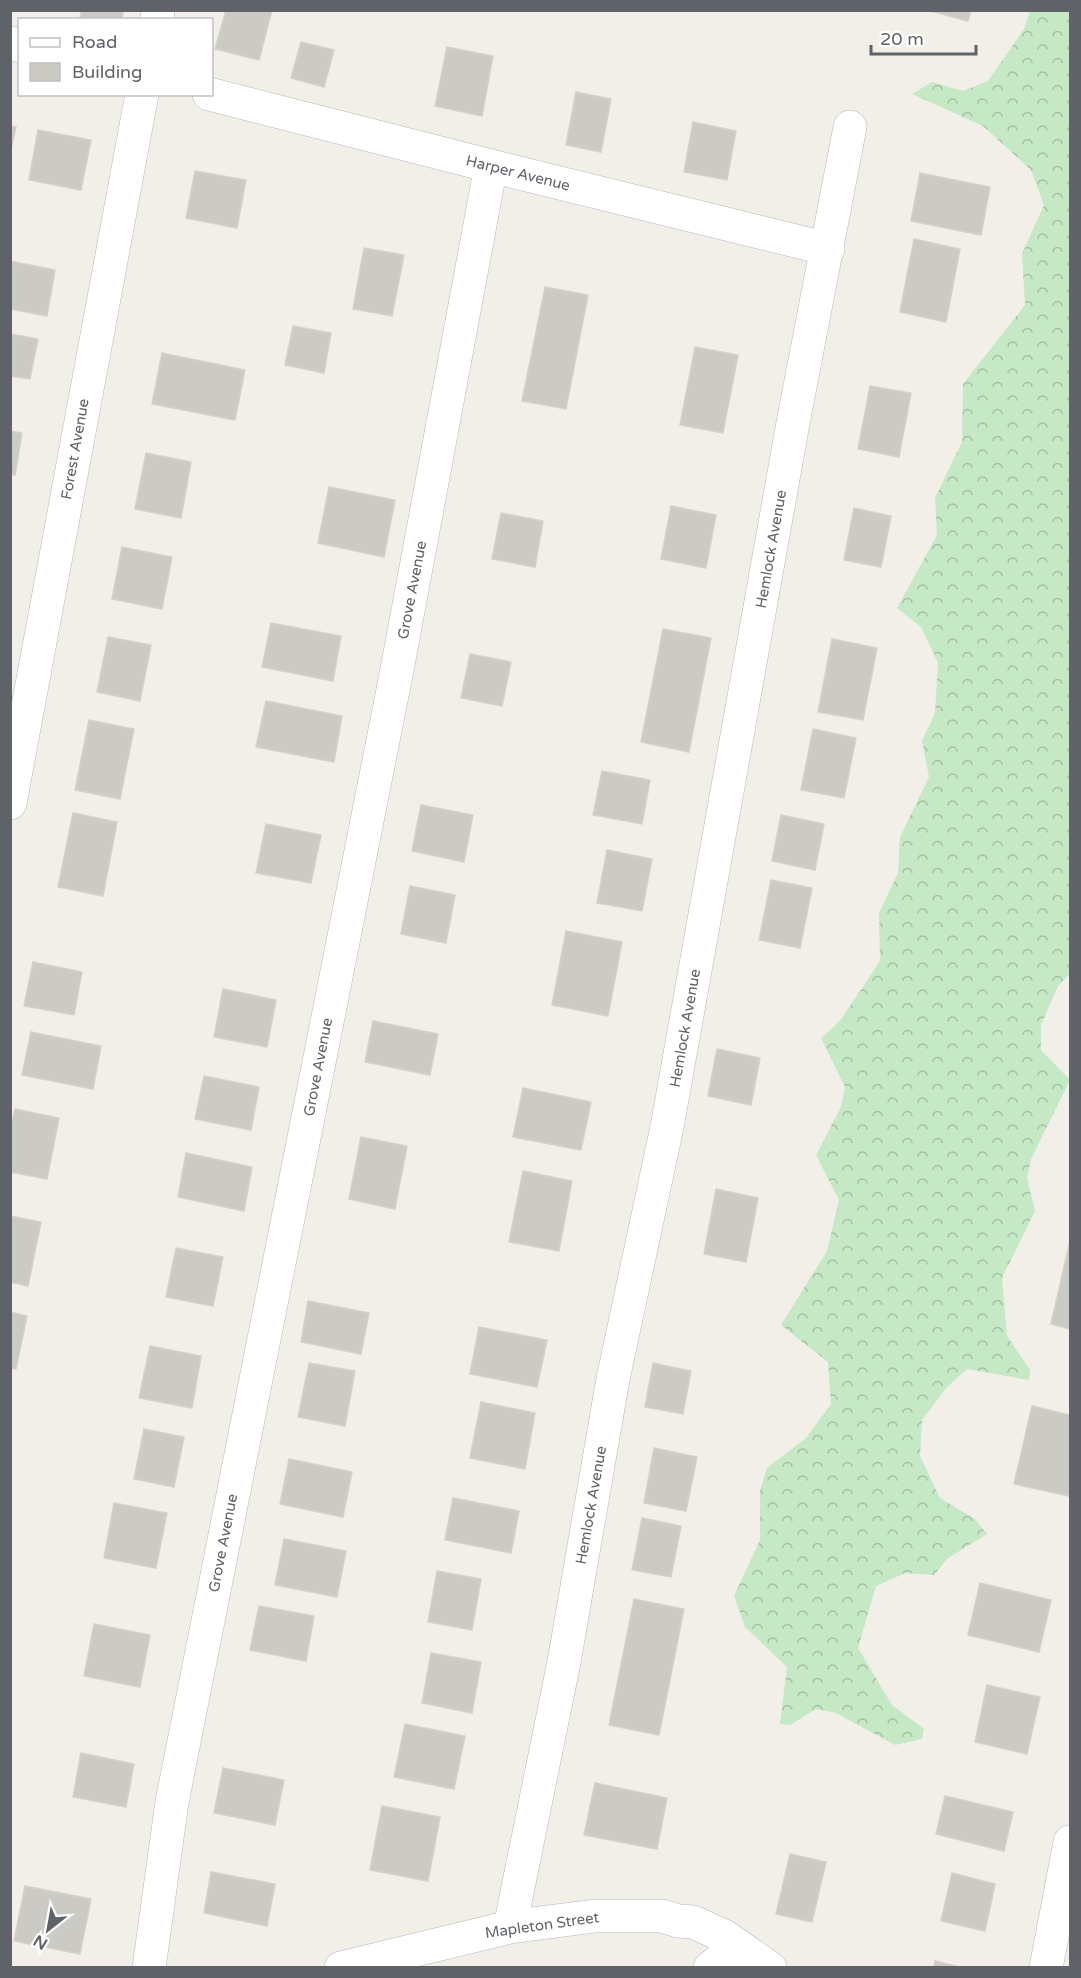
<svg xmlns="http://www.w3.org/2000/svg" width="1081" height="1978" viewBox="0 0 1081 1978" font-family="'Varela Round',sans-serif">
<defs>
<pattern id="forest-crowns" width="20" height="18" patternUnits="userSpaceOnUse" patternTransform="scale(1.5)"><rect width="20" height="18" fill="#c5e8c5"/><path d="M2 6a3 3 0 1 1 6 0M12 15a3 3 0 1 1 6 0" fill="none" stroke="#a3c0a4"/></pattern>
</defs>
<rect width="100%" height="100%" fill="#f1efe8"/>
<!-- forest -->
<path fill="url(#forest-crowns)" d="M1030,11H1070V974L1058,986L1041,1025V1050L1070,1080L1031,1159L1027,1179L1035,1211L1002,1278L1007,1336L1030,1370L1029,1380L967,1369L947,1387L922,1420L920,1456L940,1498L975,1519L987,1534L948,1558L934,1575L905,1573L876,1586L858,1648L892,1705L924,1729L922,1739L895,1745L836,1713L816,1709L790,1725L780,1724L787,1667L745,1627L734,1596L760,1540V1491L767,1468L806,1438L831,1404L828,1362L781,1325L827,1251L839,1200L816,1155L841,1107L845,1087L821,1038L840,1021L880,961L879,913L898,873L900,837L929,777L922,741L935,713L938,663L921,627L897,608L937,535L935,498L962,442L963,384L1025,305L1022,254L1044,205L1031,170L983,126L912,94L932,82L963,91L988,81L1024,29Z"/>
<!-- building -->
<path fill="#cccac5" stroke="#d6d1c6" stroke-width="1.5" d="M82,10H124L121,20H88L80,17Z
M226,10H272L259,60L215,49Z
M927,10H971L968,21Z
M301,42L334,50L324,87L291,78Z
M447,47L493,56L482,116L435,106Z
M576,92L611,99L601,152L566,145Z
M693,122L736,131L727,180L684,172Z
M10,126L16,127L10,154Z
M38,130L91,140L81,190L29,180Z
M195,171L246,180L237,228L186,218Z
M920,173L990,187L981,235L911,221Z
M914,239L960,249L946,322L900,312Z
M364,248L404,255L392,316L353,309Z
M10,261L55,270L47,316L10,309Z
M545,287L588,295L566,409L522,401Z
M293,326L331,333L324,373L285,365Z
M10,334L38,339L30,379L10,376Z
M695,347L738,355L723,433L680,425Z
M162,353L245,370L235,420L152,404Z
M870,386L911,393L899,457L858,449Z
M10,431L22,433L15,475L10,474Z
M146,453L191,462L181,518L135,509Z
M329,487L395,500L384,557L318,543Z
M671,506L716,515L706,568L661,559Z
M854,508L891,516L881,567L844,560Z
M501,513L543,521L535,567L492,559Z
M122,547L172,557L162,609L112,599Z
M271,623L341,636L333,681L262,667Z
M663,629L711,638L689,752L641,742Z
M108,637L151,645L140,701L97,692Z
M832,639L877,648L863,720L818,712Z
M470,654L511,662L502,706L461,698Z
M266,701L342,716L334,762L256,747Z
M89,720L134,729L120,799L75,790Z
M813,729L856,738L844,798L801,790Z
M602,771L650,780L642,824L593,815Z
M421,805L473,815L464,862L412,851Z
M73,813L117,822L103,896L58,887Z
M781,815L824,824L815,870L772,861Z
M266,824L321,835L311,883L256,873Z
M607,850L652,859L642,911L597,903Z
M771,880L812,888L800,948L759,940Z
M410,886L455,895L446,943L401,934Z
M566,931L622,942L608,1016L552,1005Z
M33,962L82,972L74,1015L24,1006Z
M223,989L276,1000L267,1047L214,1037Z
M373,1021L438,1034L430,1075L365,1062Z
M31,1032L101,1046L93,1089L22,1075Z
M717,1049L760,1058L751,1105L708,1096Z
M204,1076L259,1087L251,1130L195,1119Z
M523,1088L591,1102L581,1150L513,1137Z
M15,1109L59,1118L47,1179L10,1172V1131Z
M361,1137L407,1146L395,1209L349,1199Z
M186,1153L252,1167L244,1211L178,1197Z
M523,1171L572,1181L559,1251L509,1242Z
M716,1189L758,1198L746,1262L704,1254Z
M10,1216L41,1222L28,1286L10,1282Z
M1070,1241V1329L1051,1324Z
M176,1248L223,1257L213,1306L166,1297Z
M308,1301L369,1313L361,1354L301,1342Z
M10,1312L27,1316L16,1369L10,1368Z
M479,1327L547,1340L537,1387L470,1374Z
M150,1346L201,1356L192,1408L139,1398Z
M309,1363L355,1371L345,1426L298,1417Z
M653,1363L691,1371L683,1414L645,1407Z
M481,1402L535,1413L525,1469L470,1458Z
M1032,1406L1070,1415V1489L1069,1496L1014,1484Z
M144,1429L184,1437L174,1487L134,1479Z
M654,1448L697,1457L686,1511L644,1503Z
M289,1459L352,1472L343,1517L280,1504Z
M453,1498L519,1511L511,1553L445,1540Z
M114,1503L167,1513L156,1568L104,1558Z
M642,1518L681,1526L671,1577L632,1570Z
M284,1539L346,1551L337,1597L275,1585Z
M437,1571L481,1579L472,1630L428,1622Z
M980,1583L1051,1600L1039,1652L968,1635Z
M634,1599L684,1609L659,1735L609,1725Z
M259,1606L314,1616L306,1661L250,1650Z
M94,1624L150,1635L140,1687L84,1676Z
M431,1653L481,1662L472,1713L422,1703Z
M987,1685L1040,1697L1027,1754L975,1742Z
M405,1724L465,1736L454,1789L394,1777Z
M81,1753L134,1764L126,1807L73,1797Z
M223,1768L284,1780L275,1825L214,1813Z
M595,1783L667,1798L657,1849L584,1835Z
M945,1796L1013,1812L1004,1851L936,1834Z
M382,1806L440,1817L428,1881L370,1870Z
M790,1854L826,1862L812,1922L776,1914Z
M211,1872L275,1884L267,1926L204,1913Z
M952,1873L995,1884L985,1931L941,1921Z
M25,1886L91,1899L80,1954L14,1941Z
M935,1961L964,1968H934Z"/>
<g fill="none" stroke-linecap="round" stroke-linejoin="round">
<defs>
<path id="minor" d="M157,20L158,10
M10,43L20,46
M209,94L491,166L828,249
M10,803L142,94
M510,1927L564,1662L613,1379L667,1127L793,423L850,127
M149,1968L172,1802L396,675L491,166
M341,1968L510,1927L595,1916H662L678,1921L693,1922L724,1936L770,1968
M710,1968L737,1946
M1046,1968L1070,1842"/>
</defs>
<!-- minor casing -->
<use href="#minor" stroke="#b5b8bc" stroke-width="34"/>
<!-- minor -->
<use href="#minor" stroke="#fff" stroke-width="33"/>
</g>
<g text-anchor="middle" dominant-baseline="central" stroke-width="4.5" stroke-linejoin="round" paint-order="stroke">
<!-- street labels -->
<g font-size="15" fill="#5f6368" stroke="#fff">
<text transform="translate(518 173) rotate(14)">Harper Avenue</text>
<text transform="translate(75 449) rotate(-80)">Forest Avenue</text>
<text transform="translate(771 549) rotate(-80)">Hemlock Avenue</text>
<text transform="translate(412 590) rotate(-79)">Grove Avenue</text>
<text transform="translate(685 1028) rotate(-80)">Hemlock Avenue</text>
<text transform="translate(318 1067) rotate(-79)">Grove Avenue</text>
<text transform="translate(591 1505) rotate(-80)">Hemlock Avenue</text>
<text transform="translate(223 1543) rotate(-79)">Grove Avenue</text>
<text transform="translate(542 1925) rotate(-8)">Mapleton Street</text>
</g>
</g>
<!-- border -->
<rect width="1081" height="1978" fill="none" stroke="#5f6368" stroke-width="24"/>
<!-- legend -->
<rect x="18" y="18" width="195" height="78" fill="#ffffff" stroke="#bfc1c3" stroke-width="1.5"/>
<rect x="30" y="38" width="30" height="9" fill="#ffffff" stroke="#bfc1c3" stroke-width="1.5"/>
<text x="72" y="48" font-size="18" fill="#5f6368">Road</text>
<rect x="30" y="63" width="30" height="18" fill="#cccac5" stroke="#bfc1c3" stroke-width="1.5"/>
<text x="72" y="78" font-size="18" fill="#5f6368">Building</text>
<!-- north arrow -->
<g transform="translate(48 1930) rotate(211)" stroke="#ffffff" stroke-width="4.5" paint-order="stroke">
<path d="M0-4.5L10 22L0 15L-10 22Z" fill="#5f6368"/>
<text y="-9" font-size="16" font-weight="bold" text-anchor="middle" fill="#5f6368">N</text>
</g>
<!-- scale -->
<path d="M871 45v9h105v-9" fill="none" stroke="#5f6368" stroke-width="3"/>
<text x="880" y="45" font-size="18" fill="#5f6368" stroke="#ffffff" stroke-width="4.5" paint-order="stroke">20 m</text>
</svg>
